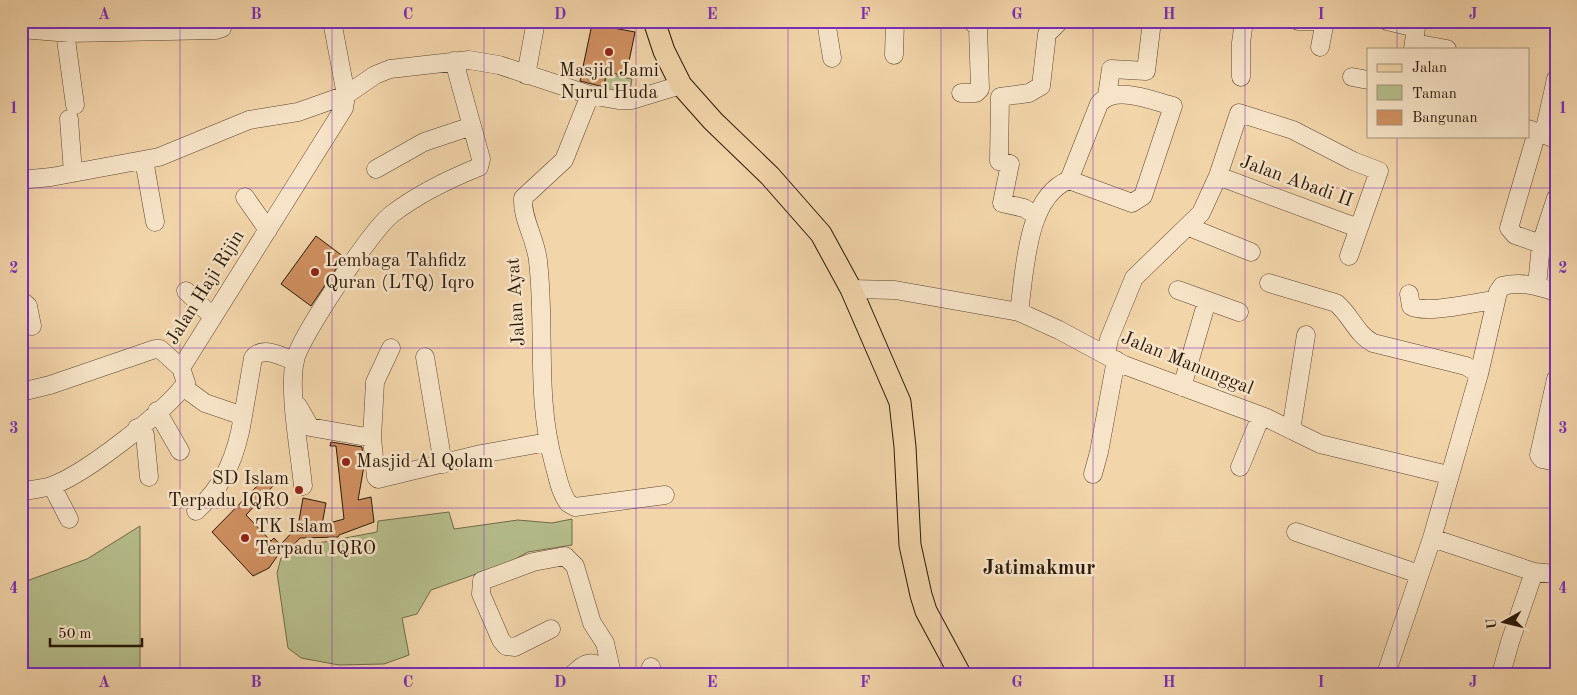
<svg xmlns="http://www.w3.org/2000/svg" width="1577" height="695" viewBox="0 0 1577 695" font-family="'Old Standard TT',serif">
<rect width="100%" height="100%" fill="#f3d5aa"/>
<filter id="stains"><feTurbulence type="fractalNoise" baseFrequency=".004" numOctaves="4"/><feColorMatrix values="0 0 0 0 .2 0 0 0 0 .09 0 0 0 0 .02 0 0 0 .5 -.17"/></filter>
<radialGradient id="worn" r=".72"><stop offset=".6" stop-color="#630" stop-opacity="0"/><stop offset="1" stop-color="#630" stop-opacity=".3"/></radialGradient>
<!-- green -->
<path fill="#b6be8c" stroke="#706a4a" d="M607,74L632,79L630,91L603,90Z
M449,512L454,529L518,520L552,523L572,519V545L528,552L510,562L431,590L417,614L402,618L409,655L384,664L339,665L301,658L288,648L277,573L281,558L308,545L377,532L378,521Z
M140,526V674H21V583L87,559Z"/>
<!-- building -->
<path fill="#d08f60" stroke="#291708" d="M592,24L635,32L626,76L606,72L604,87L580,81Z
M316,236L344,257L311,306L281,284Z
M331,442L362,447L364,466L358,500L371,497L374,522L339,535L338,537L300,538L289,550L282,543L298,526L303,498L326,503L322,525L344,519L336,446H330Z
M265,478L274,485L246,515L271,541L274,538L283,548L269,568L253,576L212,532Z"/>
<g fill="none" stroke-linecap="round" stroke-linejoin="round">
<defs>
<path id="minor" d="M826,21L832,58
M1298,21H1314
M1387,21L1416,28L1413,49
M21,29L70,33L216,30L222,28L224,21
M65,32L75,105
M1414,43L1447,49
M1320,47L1325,21
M894,55L895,21
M526,75L536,21
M1241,77V43L1244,21
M1352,77L1368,80
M961,93H976L980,89L978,27L971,21
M590,95L564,160L523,198C522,220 536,239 538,261C546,329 535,397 554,464C558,478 560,492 568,503L575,507L665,495
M1107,96L1111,69L1146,71L1152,21
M69,119L73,173
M1528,129L1556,139
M1544,133L1556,79
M1534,142L1509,228L1515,235L1541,244
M144,160L155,222
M376,169L424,142L472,126
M1218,176L1358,228
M21,180L51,177L159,157L249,120L298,112L346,95L375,75L390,69L469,60L499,65L590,95L618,100H632L681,85
M245,197L268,230
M1037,216L1024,208L1002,203L1010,164L999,161L1000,97L1029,93L1041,86L1047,34L1060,21
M1189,227L1251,252
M1269,283L1336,303C1351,315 1356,334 1373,343L1466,366L1479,374
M1537,286L1541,244L1556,198
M851,289L895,290L1019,312L1059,330L1124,365L1267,418L1320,444L1448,475
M1178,290L1239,312
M186,291L213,317
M1409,294L1411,306C1426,315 1476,302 1495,300
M21,300L28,306L32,326
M1019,312C1025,271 1026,197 1069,180L1099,104C1114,84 1153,101 1173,106L1143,196L1132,203L1069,180
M391,348L375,382L372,438L376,477L378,479L481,454L548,442
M1106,354L1109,339L1134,278L1201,213L1218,176L1239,113L1293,130L1353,161L1379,171L1349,256
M425,357L443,464
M1556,379L1539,455L1542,459L1556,462
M183,387L205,403L243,416L253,358C263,345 282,357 295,361
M1182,387L1207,301
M21,392L50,385L155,349H160L181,368
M298,406L310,427L372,438
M157,411L180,451
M137,428L145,435L149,477
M1291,430L1306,335
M1240,467L1261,416
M1093,474L1099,452L1116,360
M52,486L69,519
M303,486C300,453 288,391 295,360C300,337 372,229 392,214C417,195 449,179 479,167L481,159L454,61
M21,492C31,489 42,489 51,486C84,475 166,411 186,383L181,368L344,108L346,95L332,21
M196,511C225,485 237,454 243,416
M1296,532L1419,574
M1432,538L1534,572L1556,574
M551,629L515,647L506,646L501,640L481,594L482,581L533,562L565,556L575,566L592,623L605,643L612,674
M651,667L653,674
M573,674C581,667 587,660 598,665L602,674
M1386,674L1432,538L1479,374L1498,292L1502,286C1521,281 1538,286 1556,292
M1501,674L1510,642L1534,572"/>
<path id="major" d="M654,21L664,51L681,85L713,121L770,176L821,234L851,289L900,402L905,447L910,545L921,595L926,611L960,674"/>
</defs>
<!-- minor casing -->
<use href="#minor" stroke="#5c4630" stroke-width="19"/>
<!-- major casing -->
<use href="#major" stroke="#291708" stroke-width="23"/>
<!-- minor -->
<use href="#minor" stroke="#f7e4c8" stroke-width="18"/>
<!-- major -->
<use href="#major" stroke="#f3d5aa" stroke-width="21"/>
</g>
<!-- grid -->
<path fill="none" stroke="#7b2cbf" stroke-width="1" stroke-opacity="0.55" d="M180,21V674M332,21V674M484,21V674M636,21V674M788,21V674M941,21V674M1093,21V674M1245,21V674M1397,21V49M1397,136V674M21,188H1556M21,348H1556M21,508H1556"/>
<!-- markers -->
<g fill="#8f2418" stroke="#f7e4c8" stroke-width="2">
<circle cx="609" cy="52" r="5"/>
<circle cx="315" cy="272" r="5"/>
<circle cx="346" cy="462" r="5"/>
<circle cx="299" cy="490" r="5"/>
<circle cx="245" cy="538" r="5"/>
</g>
<g text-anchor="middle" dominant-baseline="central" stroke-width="5" stroke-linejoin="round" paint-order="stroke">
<!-- poi labels -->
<g font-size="19" fill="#291708" stroke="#f7e4c8" text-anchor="start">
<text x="609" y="71" text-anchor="middle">Masjid Jami<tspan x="609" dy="22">Nurul Huda</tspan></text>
<text x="325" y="261">Lembaga Tahfidz<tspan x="325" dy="22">Quran (LTQ) Iqro</tspan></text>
<text x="356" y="462">Masjid Al Qolam</text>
<text x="289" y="479" text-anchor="end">SD Islam<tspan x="289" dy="22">Terpadu IQRO</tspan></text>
<text x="255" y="527">TK Islam<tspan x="255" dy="22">Terpadu IQRO</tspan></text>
</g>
<!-- street labels -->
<g font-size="19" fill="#291708" stroke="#f7e4c8">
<text transform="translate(1296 182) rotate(20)">Jalan Abadi II</text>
<text transform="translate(206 288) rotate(-58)">Jalan Haji Rijin</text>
<text transform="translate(517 302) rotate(-94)">Jalan Ayat</text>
<text transform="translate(1187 364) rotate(22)">Jalan Manunggal</text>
</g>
<!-- quarter labels -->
<g font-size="21" font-weight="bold" fill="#291708" stroke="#f7e4c8">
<text x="1039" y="568">Jatimakmur</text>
</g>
</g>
<!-- margin -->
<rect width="1577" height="695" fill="none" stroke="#f3d5aa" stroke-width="55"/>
<!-- legend -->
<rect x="1367" y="48" width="162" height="90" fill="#f7e4c8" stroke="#a5927b"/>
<rect x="1377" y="64" width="25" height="8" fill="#f3d5aa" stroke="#a5927b"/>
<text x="1412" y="72" font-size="15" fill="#291708">Jalan</text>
<rect x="1377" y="85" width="25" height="15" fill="#b6be8c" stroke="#a5927b"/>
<text x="1412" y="98" font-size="15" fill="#291708">Taman</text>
<rect x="1377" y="110" width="25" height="15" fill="#d08f60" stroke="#a5927b"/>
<text x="1412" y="122" font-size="15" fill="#291708">Bangunan</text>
<!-- north arrow -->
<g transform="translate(1504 622) rotate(262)" stroke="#f7e4c8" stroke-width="4" paint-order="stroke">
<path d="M0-4L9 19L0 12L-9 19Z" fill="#291708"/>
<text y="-8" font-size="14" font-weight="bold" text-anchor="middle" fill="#291708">U</text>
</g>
<!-- scale -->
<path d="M50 638v8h92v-8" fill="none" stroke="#291708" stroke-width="2.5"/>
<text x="58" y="638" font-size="15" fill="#291708" stroke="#f7e4c8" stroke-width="4" paint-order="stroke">50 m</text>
<rect x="28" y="28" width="1522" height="640" fill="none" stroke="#7b2cbf" stroke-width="2"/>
<g font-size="16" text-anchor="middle" font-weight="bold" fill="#7b2cbf">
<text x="104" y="19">A</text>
<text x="256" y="19">B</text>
<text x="408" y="19">C</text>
<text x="560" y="19">D</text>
<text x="712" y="19">E</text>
<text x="865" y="19">F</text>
<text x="1017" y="19">G</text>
<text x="1169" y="19">H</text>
<text x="1321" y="19">I</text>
<text x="1473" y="19">J</text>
<text x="14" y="113">1</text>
<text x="1563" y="113">1</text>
<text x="14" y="273">2</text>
<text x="1563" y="273">2</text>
<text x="14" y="433">3</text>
<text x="1563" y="433">3</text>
<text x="14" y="593">4</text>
<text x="1563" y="593">4</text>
<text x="104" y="687">A</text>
<text x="256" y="687">B</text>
<text x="408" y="687">C</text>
<text x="560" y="687">D</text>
<text x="712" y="687">E</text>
<text x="865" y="687">F</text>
<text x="1017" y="687">G</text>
<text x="1169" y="687">H</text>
<text x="1321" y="687">I</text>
<text x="1473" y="687">J</text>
</g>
<rect width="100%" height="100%" filter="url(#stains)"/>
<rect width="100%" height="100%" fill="url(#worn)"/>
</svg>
